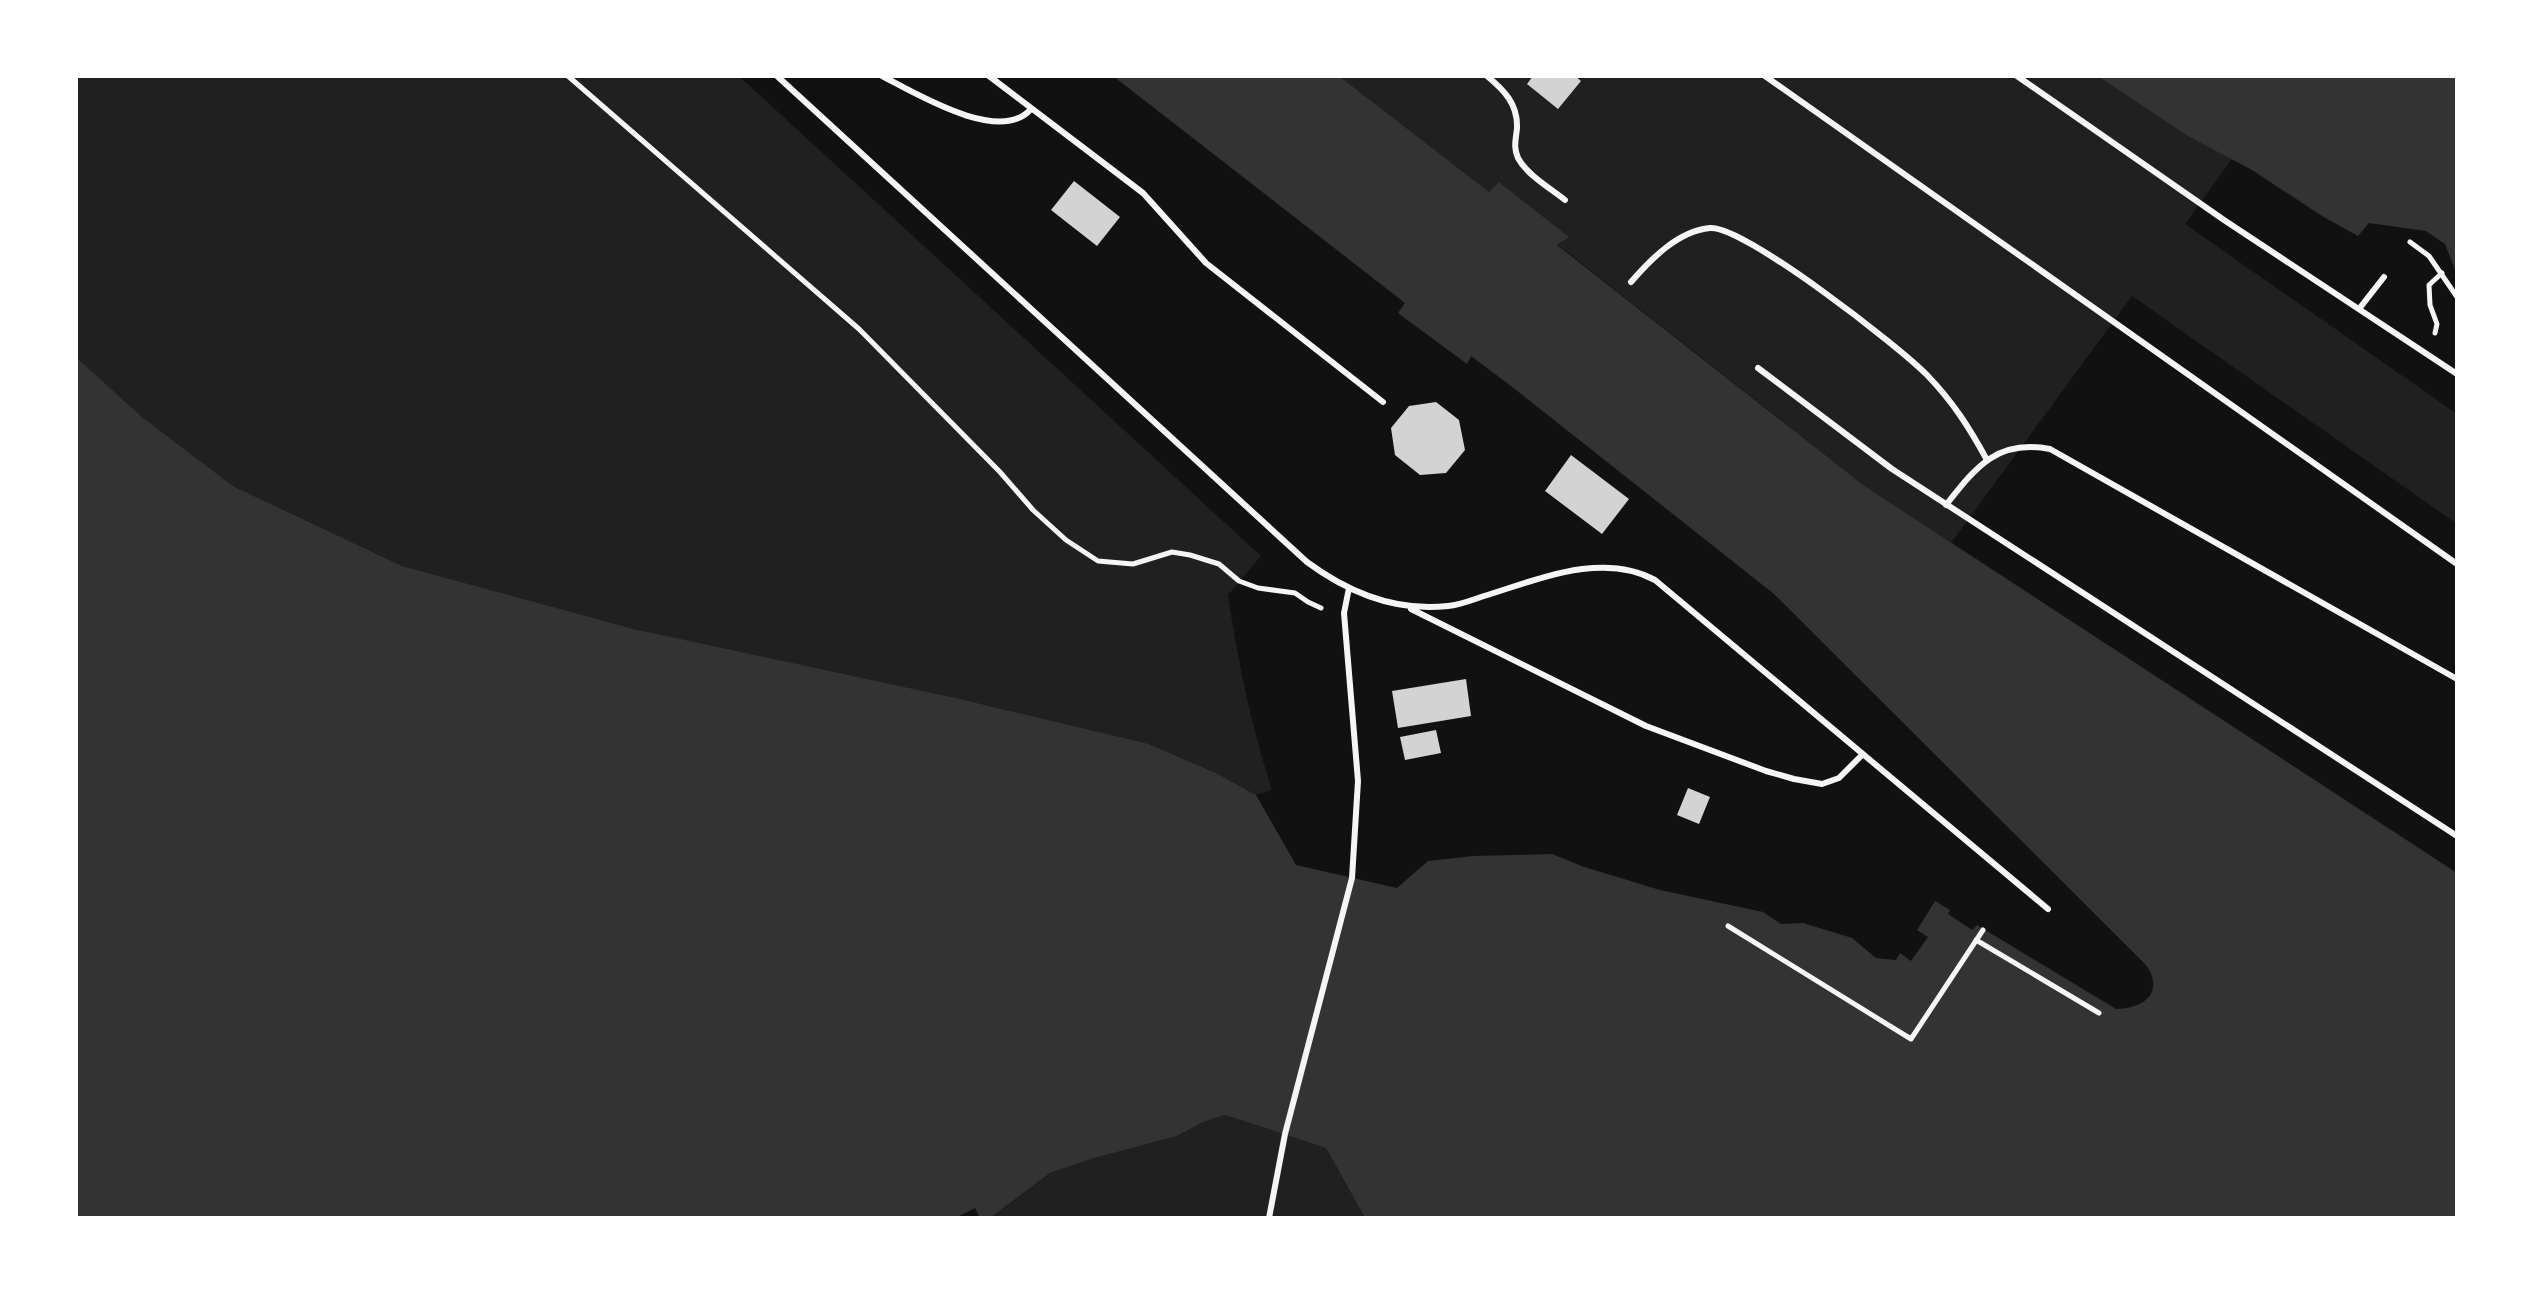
<svg xmlns="http://www.w3.org/2000/svg" width="2533" height="1294" viewBox="0 0 2533 1294" font-family="'Asap Condensed',sans-serif">
<rect width="100%" height="100%" fill="#111"/>
<!-- green -->
<path fill="#202020" d="M76,76H739L1261,556L1228,595C1238,662 1251,725 1272,790L1256,795L1218,774L1149,744L634,629L402,566L233,486L142,417L76,357Z
M1339,76H2267L2232,159L2185,224L2457,414V524L2132,296L1951,543L1866,487L1557,244L1568,237L1499,182L1490,193Z
M1225,1115L1326,1148L1365,1218H990L1050,1173L1091,1159L1177,1136L1203,1122Z"/>
<!-- water -->
<path fill="#333" d="M1113,76H1339L1489,192L1499,182L1569,237L1557,245L1866,487L2457,873V1218H1365L1326,1148L1225,1115L1203,1122L1177,1136L1091,1159L1050,1173L990,1218H980L975,1208L955,1218H76V357L142,417L233,486L402,566L634,629L955,698L1149,744L1218,774L1256,795L1296,865L1397,888L1428,861L1473,856L1552,854L1584,867L1660,890L1763,912L1781,924L1803,923L1852,938L1876,958L1896,960L1900,953L1911,961L1928,937L1917,930L1935,901L1950,910L1948,914L1972,930L1977,925L2116,1009C2144,1009 2165,992 2146,965L1774,594L1511,386L1471,356L1467,364L1398,313L1405,303Z
M2098,76H2457V275L2445,244L2426,231L2369,223L2358,236L2322,216L2252,170L2188,136Z"/>
<!-- building -->
<path fill="#d3d3d3" d="M1533,76H1575L1581,81L1558,109L1527,84Z
M1074,181L1120,217L1097,246L1051,210Z
M1436,402L1459,420L1465,450L1446,473L1420,475L1395,455L1391,428L1409,406Z
M1571,455L1629,499L1602,534L1545,491Z
M1466,679L1471,716L1398,728L1392,691Z
M1436,730L1441,753L1405,760L1400,737Z
M1688,788L1710,797L1699,824L1677,815Z"/>
<g fill="none" stroke-linecap="round" stroke-linejoin="round">
<!-- path -->
<path stroke="#f5f5f5" stroke-width="5" d="M568,76L859,329L1000,472L1033,510L1066,540L1098,561L1133,564L1172,552L1190,555L1219,564L1239,581L1258,588L1295,593L1308,602L1321,608
M2410,242L2429,256L2457,297
M2435,333L2437,324L2430,305L2429,285L2442,273
M1728,926L1911,1039L1983,930
M1976,940L2099,1013"/>
<!-- service -->
<path stroke="#f5f5f5" stroke-width="6" d="M777,76L1307,562C1349,593 1396,612 1448,606C1460,605 1472,600 1484,596C1537,580 1602,551 1655,580L2048,909
M882,76C915,93 1000,145 1031,109
M989,76L1143,193L1206,263L1383,402
M1487,76C1504,90 1518,104 1517,128C1516,139 1513,147 1518,158C1527,175 1550,188 1565,200
M1765,76L2457,564
M2017,76L2224,220L2457,374
M1631,282C1651,259 1678,231 1710,228C1743,225 1900,347 1927,375C1953,402 1969,427 1987,460
M2359,309L2384,277
M1758,368L1892,469L2457,836
M1946,505C1976,467 1997,439 2050,449L2457,679
M1411,609L1646,726L1766,771L1794,779L1822,784L1839,778L1863,754
M1269,1218L1285,1134L1352,878L1358,781L1344,613L1349,588"/>
</g>
<!-- border -->
<rect width="2533" height="1294" fill="none" stroke="#ffffff" stroke-width="156"/>
</svg>
